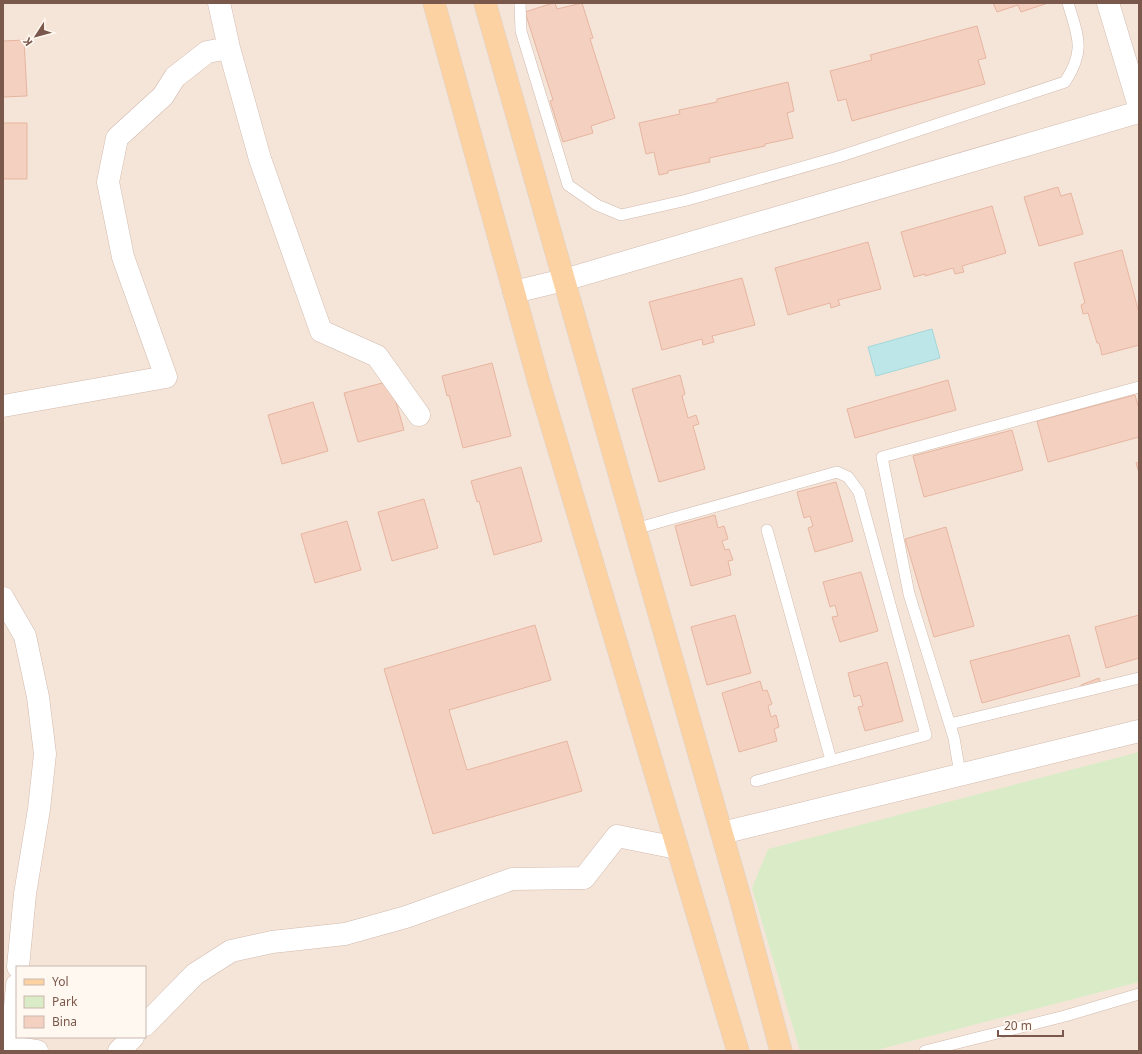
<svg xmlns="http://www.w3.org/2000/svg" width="1142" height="1054" viewBox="0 0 1142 1054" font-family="'Noto Sans',sans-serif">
<rect width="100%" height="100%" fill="#fdf4ea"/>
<!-- residential -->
<path fill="#f5e5d8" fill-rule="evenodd" d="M3,3H1139V1051H3ZM17,967H145V1037H17Z"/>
<!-- green -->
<path fill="#daecc7" d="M1139,752V982L873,1051H800L752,888L768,849Z"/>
<!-- water -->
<path fill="#bde6e8" stroke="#a3d7db" d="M932,329L940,358L876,376L868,347Z"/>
<!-- building -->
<path fill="#f4d0c1" stroke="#e7b5a0" d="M553,3H555L557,9L582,3L593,38L590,39L615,118L591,126L593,133L563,142L550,101L553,100L525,12Z
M993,3H1048L1021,12L1018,5L997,12Z
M977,26L986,58L978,60L985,84L852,121L846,99L838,101L830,71L872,60L870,55Z
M24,40L27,96L3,97V41Z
M788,82L794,111L787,113L793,138L765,144V146L709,158L710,162L668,171V173L659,175L654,152L646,154L639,123L680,114L679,110L717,102V99Z
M3,123H27V179H3Z
M1058,187L1061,196L1071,193L1083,234L1039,246L1024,197Z
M992,206L1006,253L962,266L964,272L955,274L953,268L925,276V274L914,277L901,232Z
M868,242L881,289L838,300L840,305L831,308L830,303L788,315L775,268Z
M1122,250L1139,313V345L1102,355L1099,343H1097L1088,313L1083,314L1081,305L1085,303L1074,263Z
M742,278L755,325L712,336L714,342L703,345L702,339L662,350L649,302Z
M492,363L511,436L463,448L449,395L447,396L442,376Z
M680,375L685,394L682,396L688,418L696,415L699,424L693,426L705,469L659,482L632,389Z
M948,380L956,410L855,438L847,409Z
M390,381L404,430L358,442L344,393Z
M1135,395L1139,409V437L1048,462L1037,421Z
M313,402L328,451L282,464L268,415Z
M1012,430L1023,470L924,497L913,456Z
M1139,462V473L1136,463Z
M521,467L542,541L494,555L479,501L477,502L471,481Z
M836,482L853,541L815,552L808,528L813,526L810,516L804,518L797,492Z
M424,499L438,548L392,561L378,512Z
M715,515L718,528L724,526L728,539L722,541L725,550L729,549L733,560L728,561L731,575L691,586L675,526Z
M347,521L361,570L315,583L301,534Z
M946,527L974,626L934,637L905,539Z
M861,572L878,631L840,642L832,617L838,616L835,605L830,607L823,582Z
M735,615L751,673L707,685L691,627Z
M1139,615V658L1106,668L1095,627Z
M535,625L551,680L449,710L467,770L567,741L582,791L433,834L384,669Z
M1069,635L1080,676L982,703L970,661Z
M887,662L903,721L865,731L858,707L863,706L860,695L854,697L848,673Z
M1099,678L1100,683L1082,690L1081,685Z
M760,681L763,691L767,690L772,704L768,706L771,717L776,715L779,727L774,729L777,741L739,752L722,693Z"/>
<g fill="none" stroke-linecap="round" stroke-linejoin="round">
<defs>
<path id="service" d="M520,3L521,31L568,185L597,205L621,215L687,200L838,157L1065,82C1086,50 1078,37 1068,3
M635,529L837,472L848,477L859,492L926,735L756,781
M767,530L831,760
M950,724L1139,678
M960,774L954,738L909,594L882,457L1139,387
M925,1051L1065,1016L1139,994"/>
<path id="minor" d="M1108,3L1139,106
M229,48L260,159L321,331L377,356L419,415
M514,292L564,280L1139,112
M3,406L166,377L123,257L108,182L117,138L163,96L175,77L207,52L229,48L219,3
M3,598L25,636L38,697L45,754L39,809L25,894L18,967
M722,833L1139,731
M145,1025L195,974L231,951L272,942L345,934L406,917L512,879L584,878L617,836L677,848
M12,1047L37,1051
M11,1051L17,985
M119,1051L133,1037"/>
<path id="primary" d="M434,3L539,383L738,1051
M485,3L741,901L781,1051"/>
</defs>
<!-- service casing -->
<use href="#service" stroke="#d1baae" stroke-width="12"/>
<!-- minor casing -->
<use href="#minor" stroke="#d1baae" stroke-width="23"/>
<!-- primary casing -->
<use href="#primary" stroke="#dad0cd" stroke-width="23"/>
<!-- service -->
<use href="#service" stroke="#fff" stroke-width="11"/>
<!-- minor -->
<use href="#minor" stroke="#fff" stroke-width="22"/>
<!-- primary -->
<use href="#primary" stroke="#fdd2a2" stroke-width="22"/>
</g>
<!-- border -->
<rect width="1142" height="1054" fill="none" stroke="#7a584b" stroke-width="8"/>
<!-- legend -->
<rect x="16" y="966" width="130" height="72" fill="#fff8f1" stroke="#cab8af"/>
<rect x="24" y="979" width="20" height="6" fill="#fdd2a2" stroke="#cab8af"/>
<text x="52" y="986" font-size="12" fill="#7a584b">Yol</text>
<rect x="24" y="996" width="20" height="12" fill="#daecc7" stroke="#cab8af"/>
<text x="52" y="1006" font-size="12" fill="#7a584b">Park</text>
<rect x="24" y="1016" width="20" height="12" fill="#f4d0c1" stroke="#cab8af"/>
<text x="52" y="1026" font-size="12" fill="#7a584b">Bina</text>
<!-- north arrow -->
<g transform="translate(36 36) rotate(234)" stroke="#fff8f1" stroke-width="3" paint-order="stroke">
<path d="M0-3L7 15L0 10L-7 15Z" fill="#7a584b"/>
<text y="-6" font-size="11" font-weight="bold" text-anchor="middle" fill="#7a584b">K</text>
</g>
<!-- scale -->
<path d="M998 1030v6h65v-6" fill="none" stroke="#7a584b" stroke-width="2"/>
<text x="1004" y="1030" font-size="12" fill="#7a584b" stroke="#fff8f1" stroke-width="3" paint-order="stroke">20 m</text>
</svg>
